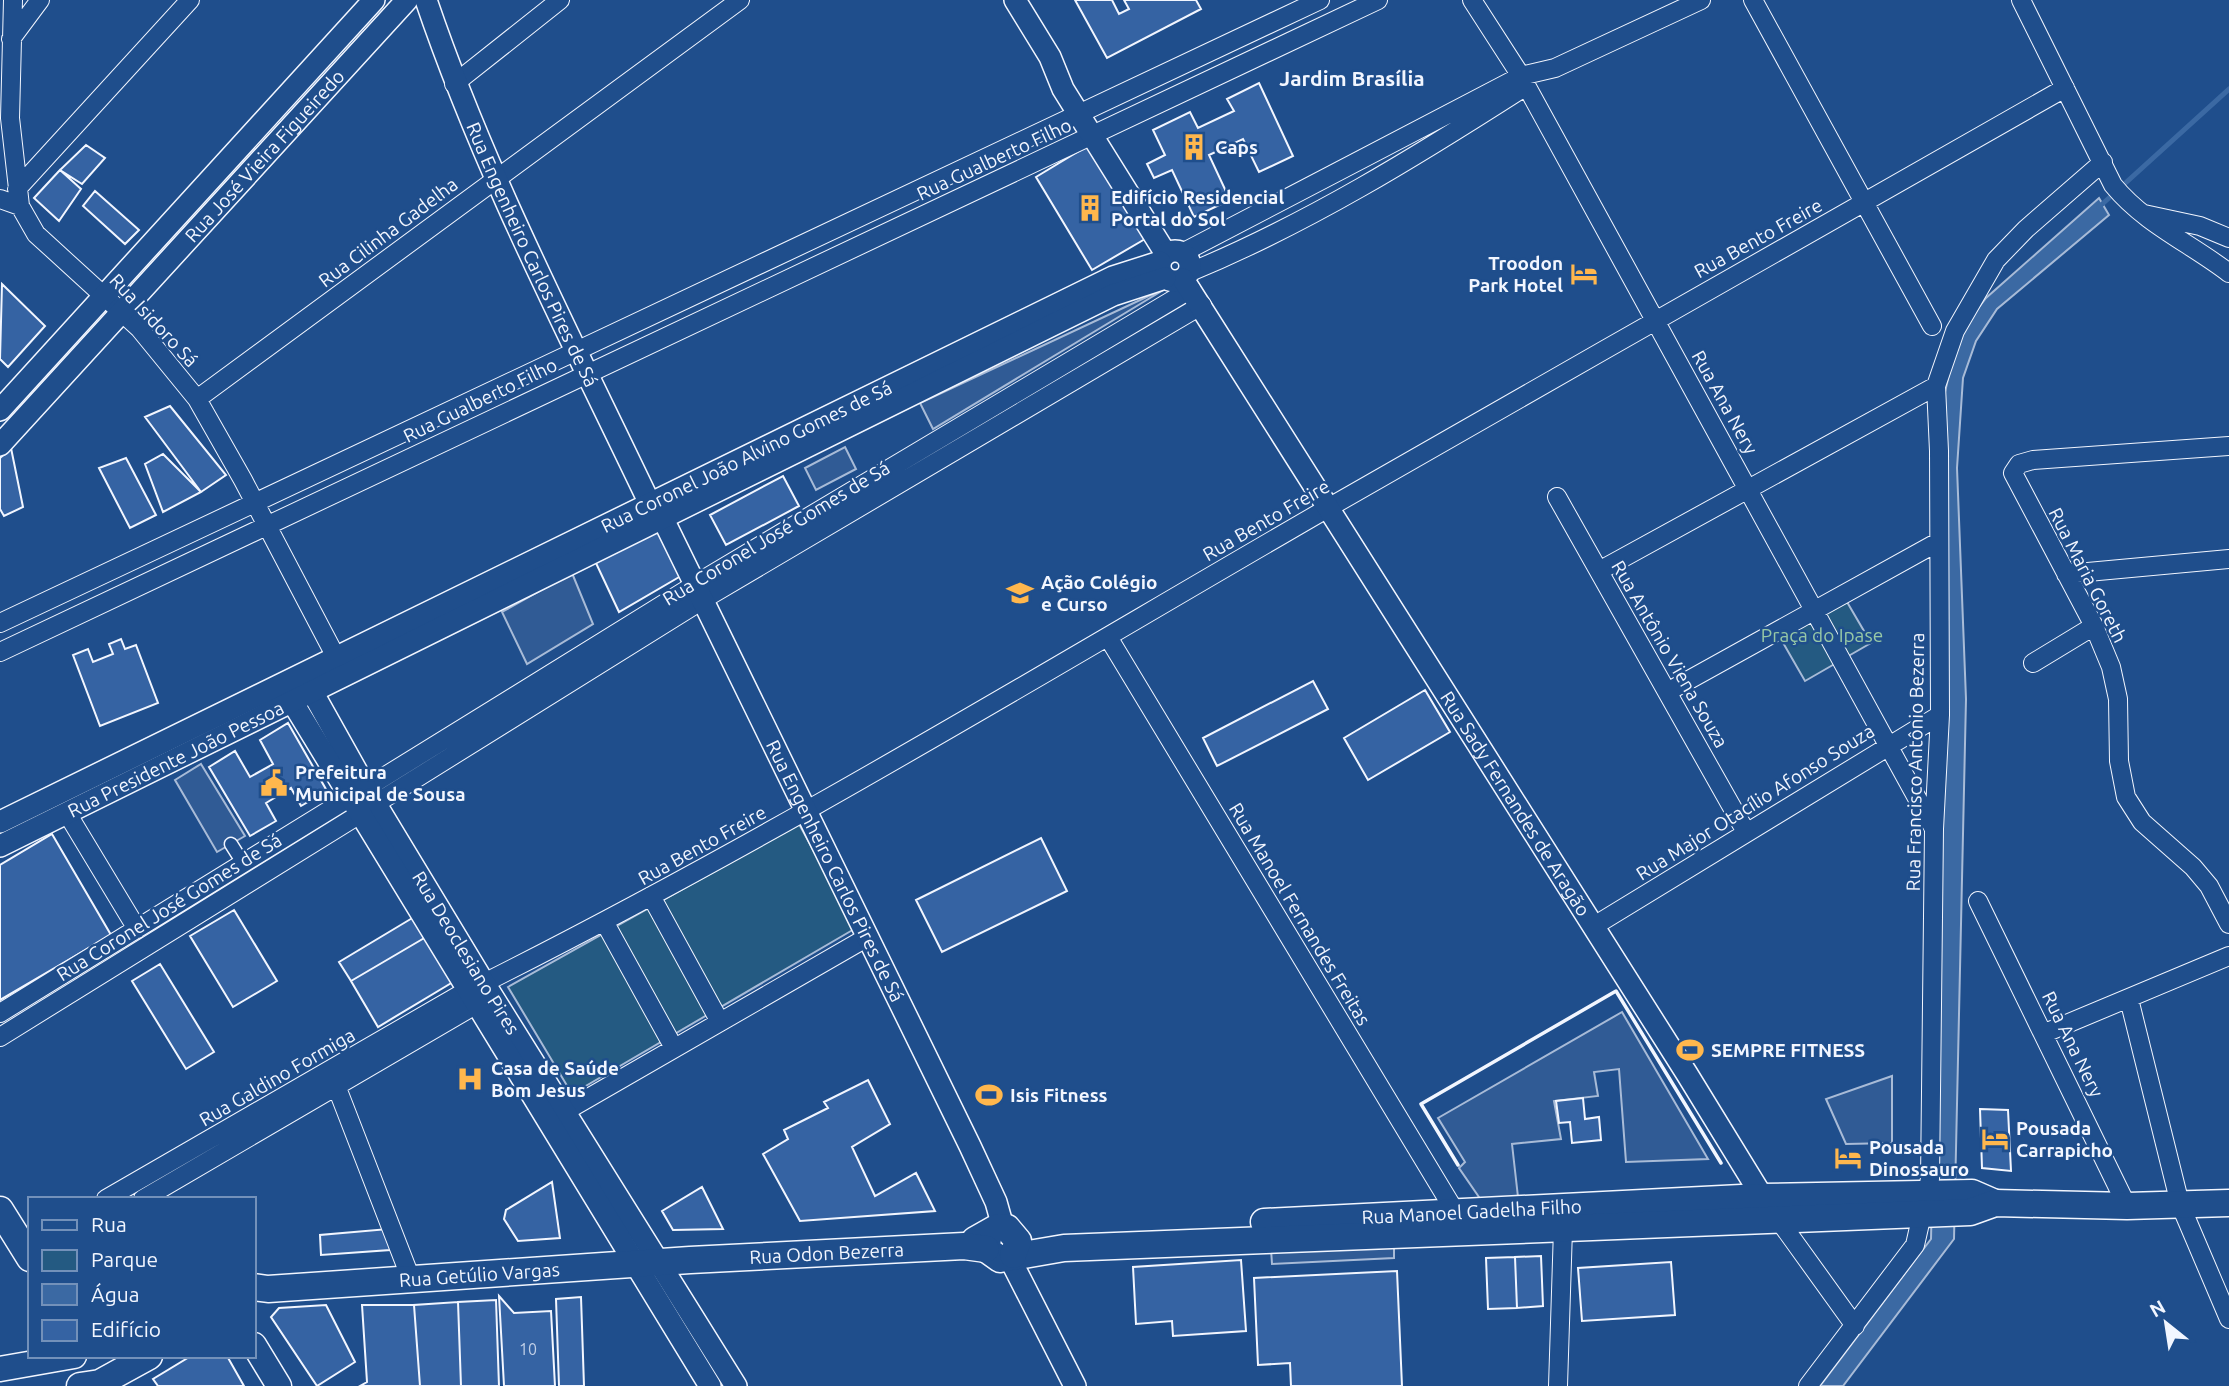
<svg xmlns="http://www.w3.org/2000/svg" width="2229" height="1386" viewBox="0 0 2229 1386" font-family="Ubuntu,sans-serif">
<rect width="100%" height="100%" fill="#1f4e8c"/>
<!-- green -->
<path fill="#245a82" stroke="#a8bbd7" stroke-width="2" d="M1840,590L1871,643L1805,681L1774,627Z
M799,824L856,928L572,1094L508,987Z"/>
<!-- parking -->
<path fill="#305b95" stroke="#a8bbd7" stroke-width="2" d="M1170,286L933,429L920,403Z
M845,447L856,469L816,490L805,468Z
M572,573L593,624L527,664L502,612Z
M201,764L245,836L217,852L175,780Z
M1622,1012L1708,1159L1626,1162L1619,1069L1594,1072L1598,1096L1554,1101L1561,1139L1512,1144L1518,1197L1481,1200L1459,1168L1465,1162L1438,1118Z
M1892,1076V1143L1846,1144L1826,1099Z
M1394,1244V1258L1272,1264L1271,1249Z"/>
<!-- water -->
<path fill="#3b69a3" stroke="#a8bbd7" stroke-width="2" d="M2099,198L2109,215L1997,309L1976,341L1963,378L1957,468L1966,699L1954,1239L1843,1386H1820L1931,1239L1943,713L1945,392L1958,335L1986,298Z"/>
<g fill="none" stroke-linecap="round" stroke-linejoin="round">
<!-- stream -->
<path stroke="#3b69a3" stroke-width="5" d="M2099,207L2229,89"/>
</g>
<!-- building -->
<path fill="#3563a3" stroke="#f2f6ff" stroke-width="2" d="M1075,0H1112L1119,14L1129,9L1124,0H1196L1201,9L1107,58Z
M1259,83L1293,156L1259,172L1243,139L1209,155L1230,200L1194,217L1172,170L1154,178L1147,164L1165,155L1153,130L1190,112L1198,128L1234,111L1227,99Z
M86,145L105,158L82,184L60,170Z
M1089,145L1145,239L1092,270L1036,177Z
M60,170L81,189L59,221L34,198Z
M95,191L139,230L125,244L83,206Z
M2,284L45,326L8,367L0,359Z
M170,406L226,475L201,492L145,417Z
M11,448L23,507L4,516L0,509V458Z
M163,454L201,492L163,512L145,464Z
M126,458L156,515L130,528L99,468Z
M783,476L799,506L726,545L710,515Z
M659,530L686,573L619,612L595,561Z
M121,639L125,649L136,645L158,703L100,726L73,655L88,649L93,662L113,654L109,644Z
M1313,681L1328,709L1217,766L1203,738Z
M1425,690L1450,732L1368,780L1344,738Z
M288,723L327,791L301,806L291,788L266,803L276,821L250,836L209,767L235,751L250,777L273,764L260,740Z
M52,834L111,935L0,1000V865Z
M1041,838L1067,891L942,952L916,900Z
M234,910L277,981L233,1007L190,936Z
M414,917L426,937L351,981L339,962Z
M426,937L453,982L378,1027L351,981Z
M160,964L214,1052L186,1069L132,981Z
M868,1080L890,1124L852,1147L875,1196L916,1173L935,1211L800,1221L763,1154L788,1139L784,1130L828,1108L824,1102Z
M1583,1098L1585,1119L1599,1117L1601,1140L1572,1143L1570,1122L1559,1123L1556,1101Z
M1980,1109L2008,1110L2011,1171L1982,1168Z
M552,1182L560,1238L518,1241L504,1219L506,1210Z
M702,1187L723,1229L673,1230L662,1211Z
M388,1229L390,1250L321,1255L320,1235Z
M1541,1256L1543,1306L1517,1308L1515,1257Z
M1515,1257L1517,1308L1488,1309L1486,1258Z
M1241,1260L1246,1331L1173,1336L1172,1321L1136,1324L1133,1267Z
M1671,1262L1675,1315L1582,1321L1578,1268Z
M1397,1271L1402,1386H1291L1290,1363L1258,1365L1254,1278Z
M499,1296L514,1313L551,1311L555,1386H504Z
M581,1297L584,1386H559L556,1299Z
M496,1300L499,1386H461L458,1302Z
M458,1302L461,1386H420L414,1305Z
M326,1305L355,1362L317,1386L271,1317L279,1308Z
M362,1305H414L420,1386H360L367,1382Z
M191,1356H227L244,1386H158L153,1379Z"/>
<g fill="none" stroke-linecap="round" stroke-linejoin="round">
<defs>
<path id="pedestrian" d="M231,844L243,863"/>
<path id="minor" d="M13,0L10,118L20,206L36,234L139,328L197,399L243,480L337,659
M1472,0L1521,76L1934,829
M1753,0L1932,326
M2021,0L2113,185C2145,224 2190,243 2229,273
M11,39L40,0
M454,84L560,0
M17,189L190,0
M0,199L20,206
M2144,214L2200,226L2229,238
M1182,253L1521,76L1555,68L1701,0
M1188,273C1307,224 1417,156 1526,86
M197,399L740,0
M2229,446L2033,460L2019,464L2013,473L2094,626L2111,667L2118,699L2119,761L2126,797L2142,822L2193,867L2209,886L2229,924
M1557,497L1746,832
M1599,571L1936,386
M2066,574L2229,559
M0,623L1320,0
M1108,637L1456,1213
M0,652L1378,0
M2033,663L2094,626
M1669,691L1938,542
M366,788L696,584L1191,289
M375,804L704,599L1202,305
M67,813L137,929
M651,896L720,1022
M1978,901L2127,1206
M605,923L674,1048
M1594,926L1940,715
M484,983C773,838 1048,670 1328,508C1573,367 1820,228 2065,88
M2129,999L2180,1204L2229,1319
M0,1013L349,798
M2045,1033L2229,956
M0,1037L360,814
M332,1075L411,1279
M564,1112L866,938
M106,1199L468,990
M143,1199L477,1004
M1778,1219L1855,1326
M1558,1386L1563,1229
M1808,1386L1915,1245L1930,1179L1934,829L1940,715L1939,451L1936,386L1955,331L1996,260L2026,229L2103,162"/>
<g id="tertiary">
<path id="s1" d="M426,0C485,174 571,338 650,504"/>
<path d="M1015,0L1050,57L1063,89L1166,254"/>
<circle cx="1175" cy="266" r="15"/>
<path id="s2" d="M1183,279L1687,1074L1768,1206"/>
<path d="M0,410L374,0"/>
<path id="s3" d="M0,445L407,0"/>
<path id="s4" d="M662,517L970,1146L996,1202L1003,1227"/>
<path id="s5" d="M304,677L366,788L484,983L736,1386"/>
<path d="M285,690L710,1386"/>
<path id="s6" d="M0,822L1113,277L1160,262"/>
<path id="s7" d="M0,846L1113,295L1165,278"/>
<path d="M1009,1257L1075,1386"/>
</g>
<path id="secondary" d="M254,1345L279,1386
M0,1369L74,1356"/>
<g id="primary">
<path d="M0,1210L30,1258"/>
<path id="s8" d="M1264,1222L1761,1197L1972,1193L1995,1203"/>
<path d="M989,1233L986,1249L1000,1259L1064,1248L1970,1212L1995,1203L2127,1206L2229,1203"/>
<path d="M975,1240L998,1227L1007,1228L1018,1241L1013,1255"/>
<path id="s9" d="M254,1287L268,1289L690,1260L964,1246L986,1249"/>
<path d="M80,1386L100,1383L149,1356"/>
</g>
</defs>
<!-- pedestrian casing -->
<use href="#pedestrian" stroke="#f2f6ff" stroke-width="15"/>
<!-- minor casing -->
<use href="#minor" stroke="#f2f6ff" stroke-width="20"/>
<!-- tertiary casing -->
<use href="#tertiary" stroke="#f2f6ff" stroke-width="24"/>
<!-- secondary casing -->
<use href="#secondary" stroke="#f2f6ff" stroke-width="27"/>
<!-- primary casing -->
<use href="#primary" stroke="#f2f6ff" stroke-width="29"/>
<!-- pedestrian -->
<use href="#pedestrian" stroke="#1f4e8c" stroke-width="12"/>
<!-- minor -->
<use href="#minor" stroke="#1f4e8c" stroke-width="18"/>
<!-- tertiary -->
<use href="#tertiary" stroke="#1f4e8c" stroke-width="21"/>
<!-- secondary -->
<use href="#secondary" stroke="#1f4e8c" stroke-width="24"/>
<!-- primary -->
<use href="#primary" stroke="#1f4e8c" stroke-width="26"/>
<!-- wall -->
<path stroke="#f2f6ff" stroke-width="3.5" d="M1458,1165L1421,1104L1616,991L1721,1163"/>
</g>
<!-- icons -->
<defs>
<symbol id="building-bare" viewBox="-9 -9 18 18"><path d="M-4-6H4V6H1V3H-1V6H-4ZM-2.5-4.3h1.7v1.8h-1.7ZM.8-4.3h1.7v1.8H.8ZM-2.5-1h1.7V.8h-1.7ZM.8-1h1.7V.8H.8Z" fill="#ffb74d" stroke="#1f4e8c" stroke-width="2.5" paint-order="stroke"/></symbol>
<symbol id="hotel-bare" viewBox="-9 -9 18 18"><path d="M-6-4.5h1.5V1H6V5H4.5V3h-9V5H-6ZM-4 0a1.8 1.8 0 1 1 3.6 0ZM.5 0V-2.5h3Q6-2.5 6 0Z" fill="#ffb74d" stroke="#1f4e8c" stroke-width="2.5" paint-order="stroke"/></symbol>
<symbol id="school-bare" viewBox="-9 -9 18 18"><path d="M0-5L7-2L0 1L-7-2ZM-4 1L0 2.5L4 1V4Q0 6-4 4Z" fill="#ffb74d" stroke="#1f4e8c" stroke-width="2.5" paint-order="stroke"/></symbol>
<symbol id="civic-bare" viewBox="-9 -9 18 18"><path d="M-.6-6.5H3V-4.5H.6V-3L4-1V1h2V6H-6V1h2V-1L-.6-3ZM-1.2 2.5V6h2.4V2.5Z" fill="#ffb74d" stroke="#1f4e8c" stroke-width="2.5" paint-order="stroke"/></symbol>
<symbol id="stadium-bare" viewBox="-9 -9 18 18"><path d="M0-5a6.5 5 0 1 0 0 10a6.5 5 0 1 0 0-10ZM-3.5-1.8h7v3.6h-7Z" fill="#ffb74d" stroke="#1f4e8c" stroke-width="2.5" paint-order="stroke"/></symbol>
<symbol id="hospital-bare" viewBox="-9 -9 18 18"><path d="M-5-5h3v3.5h4V-5h3V5h-3V1.5h-4V5h-3Z" fill="#ffb74d" stroke="#1f4e8c" stroke-width="2.5" paint-order="stroke"/></symbol>
</defs>
<g fill-rule="evenodd">
<use href="#building-bare" x="1175" y="128" width="38" height="38"/>
<use href="#building-bare" x="1071" y="189" width="38" height="38"/>
<use href="#hotel-bare" x="1565" y="255" width="38" height="38"/>
<use href="#school-bare" x="1001" y="574" width="38" height="38"/>
<use href="#civic-bare" x="255" y="764" width="38" height="38"/>
<use href="#stadium-bare" x="1671" y="1031" width="38" height="38"/>
<use href="#hospital-bare" x="451" y="1060" width="38" height="38"/>
<use href="#stadium-bare" x="970" y="1076" width="38" height="38"/>
<use href="#hotel-bare" x="1976" y="1120" width="38" height="38"/>
<use href="#hotel-bare" x="1829" y="1139" width="38" height="38"/>
</g>
<g text-anchor="middle" dominant-baseline="central" stroke-width="5" stroke-linejoin="round" paint-order="stroke">
<!-- number labels -->
<g font-size="16" fill="#c3d1e8">
<text x="528" y="1349">10</text>
</g>
<!-- poi labels -->
<g font-size="19" font-weight="bold" fill="#f2f6ff" stroke="#1f4e8c" text-anchor="start">
<text x="1215" y="147">Caps</text>
<text x="1111" y="197">Edifício Residencial<tspan x="1111" dy="22">Portal do Sol</tspan></text>
<text x="1563" y="263" text-anchor="end">Troodon<tspan x="1563" dy="22">Park Hotel</tspan></text>
<text x="1041" y="582">Ação Colégio<tspan x="1041" dy="22">e Curso</tspan></text>
<text x="295" y="772">Prefeitura<tspan x="295" dy="22">Municipal de Sousa</tspan></text>
<text x="1711" y="1050">SEMPRE FITNESS</text>
<text x="491" y="1068">Casa de Saúde<tspan x="491" dy="22">Bom Jesus</tspan></text>
<text x="1010" y="1095">Isis Fitness</text>
<text x="2016" y="1128">Pousada<tspan x="2016" dy="22">Carrapicho</tspan></text>
<text x="1869" y="1147">Pousada<tspan x="1869" dy="22">Dinossauro</tspan></text>
</g>
<!-- street labels -->
<g font-size="19" fill="#f2f6ff" stroke="#1f4e8c">
<text stroke="none"><textPath href="#s3" startOffset="392">Rua José Vieira Figueiredo</textPath></text>
<text transform="translate(994 159) rotate(-25)">Rua Gualberto Filho</text>
<text transform="translate(388 232) rotate(-37)">Rua Cilinha Gadelha</text>
<text transform="translate(1758 238) rotate(-29)">Rua Bento Freire</text>
<text stroke="none"><textPath href="#s1" startOffset="276">Rua Engenheiro Carlos Pires de Sá</textPath></text>
<text transform="translate(154 320) rotate(47)">Rua Isidoro Sá</text>
<text transform="translate(480 400) rotate(-26)">Rua Gualberto Filho</text>
<text transform="translate(1725 402) rotate(61)">Rua Ana Nery</text>
<text stroke="none"><textPath href="#s6" startOffset="831">Rua Coronel João Alvino Gomes de Sá</textPath></text>
<text transform="translate(1266 520) rotate(-30)">Rua Bento Freire</text>
<text transform="translate(776 533) rotate(-31)">Rua Coronel José Gomes de Sá</text>
<text transform="translate(2088 575) rotate(63)">Rua Maria Goreth</text>
<text transform="translate(1670 654) rotate(60)">Rua Antônio Viena Souza</text>
<text stroke="none"><textPath href="#s7" startOffset="196">Rua Presidente João Pessoa</textPath></text>
<text transform="translate(1915 762) rotate(-89)">Rua Francisco Antônio Bezerra</text>
<text transform="translate(1755 802) rotate(-32)">Rua Major Otacílio Afonso Souza</text>
<text stroke="none"><textPath href="#s2" startOffset="621">Rua Sady Fernandes de Aragão</textPath></text>
<text transform="translate(702 845) rotate(-29)">Rua Bento Freire</text>
<text stroke="none"><textPath href="#s4" startOffset="394">Rua Engenheiro Carlos Pires de Sá</textPath></text>
<text transform="translate(169 907) rotate(-32)">Rua Coronel José Gomes de Sá</text>
<text transform="translate(1300 914) rotate(59)">Rua Manoel Fernandes Freitas</text>
<text stroke="none"><textPath href="#s5" startOffset="320">Rua Deoclesiano Pires</textPath></text>
<text transform="translate(2073 1044) rotate(64)">Rua Ana Nery</text>
<text transform="translate(277 1077) rotate(-30)">Rua Galdino Formiga</text>
<text stroke="none"><textPath href="#s8" startOffset="208">Rua Manoel Gadelha Filho</textPath></text>
<text stroke="none"><textPath href="#s9" startOffset="574">Rua Odon Bezerra</textPath></text>
<text stroke="none"><textPath href="#s9" startOffset="226">Rua Getúlio Vargas</textPath></text>
</g>
<!-- park labels -->
<g font-size="19" fill="#97c8a6" stroke="#1f4e8c">
<text x="1822" y="635">Praça do Ipase</text>
</g>
<!-- neighbourhood labels -->
<g font-size="21" font-weight="bold" fill="#f2f6ff" stroke="#1f4e8c">
<text x="1352" y="78">Jardim Brasília</text>
</g>
</g>
<!-- legend -->
<rect x="28" y="1197" width="228" height="161" fill="#1f4e8c" stroke="#7391ba" stroke-width="2"/>
<rect x="42" y="1220" width="35" height="10" fill="#1f4e8c" stroke="#7391ba" stroke-width="2"/>
<text x="91" y="1232" font-size="21" fill="#f2f6ff">Rua</text>
<rect x="42" y="1250" width="35" height="21" fill="#245a82" stroke="#7391ba" stroke-width="2"/>
<text x="91" y="1267" font-size="21" fill="#f2f6ff">Parque</text>
<rect x="42" y="1284" width="35" height="21" fill="#3b69a3" stroke="#7391ba" stroke-width="2"/>
<text x="91" y="1302" font-size="21" fill="#f2f6ff">Água</text>
<rect x="42" y="1320" width="35" height="21" fill="#3563a3" stroke="#7391ba" stroke-width="2"/>
<text x="91" y="1337" font-size="21" fill="#f2f6ff">Edifício</text>
<!-- north arrow -->
<g transform="translate(2166 1323) rotate(330)" stroke="#1f4e8c" stroke-width="5" paint-order="stroke">
<path d="M0-5L12 26L0 18L-12 26Z" fill="#f2f6ff"/>
<text y="-10" font-size="19" font-weight="bold" text-anchor="middle" fill="#f2f6ff">N</text>
</g>
</svg>
